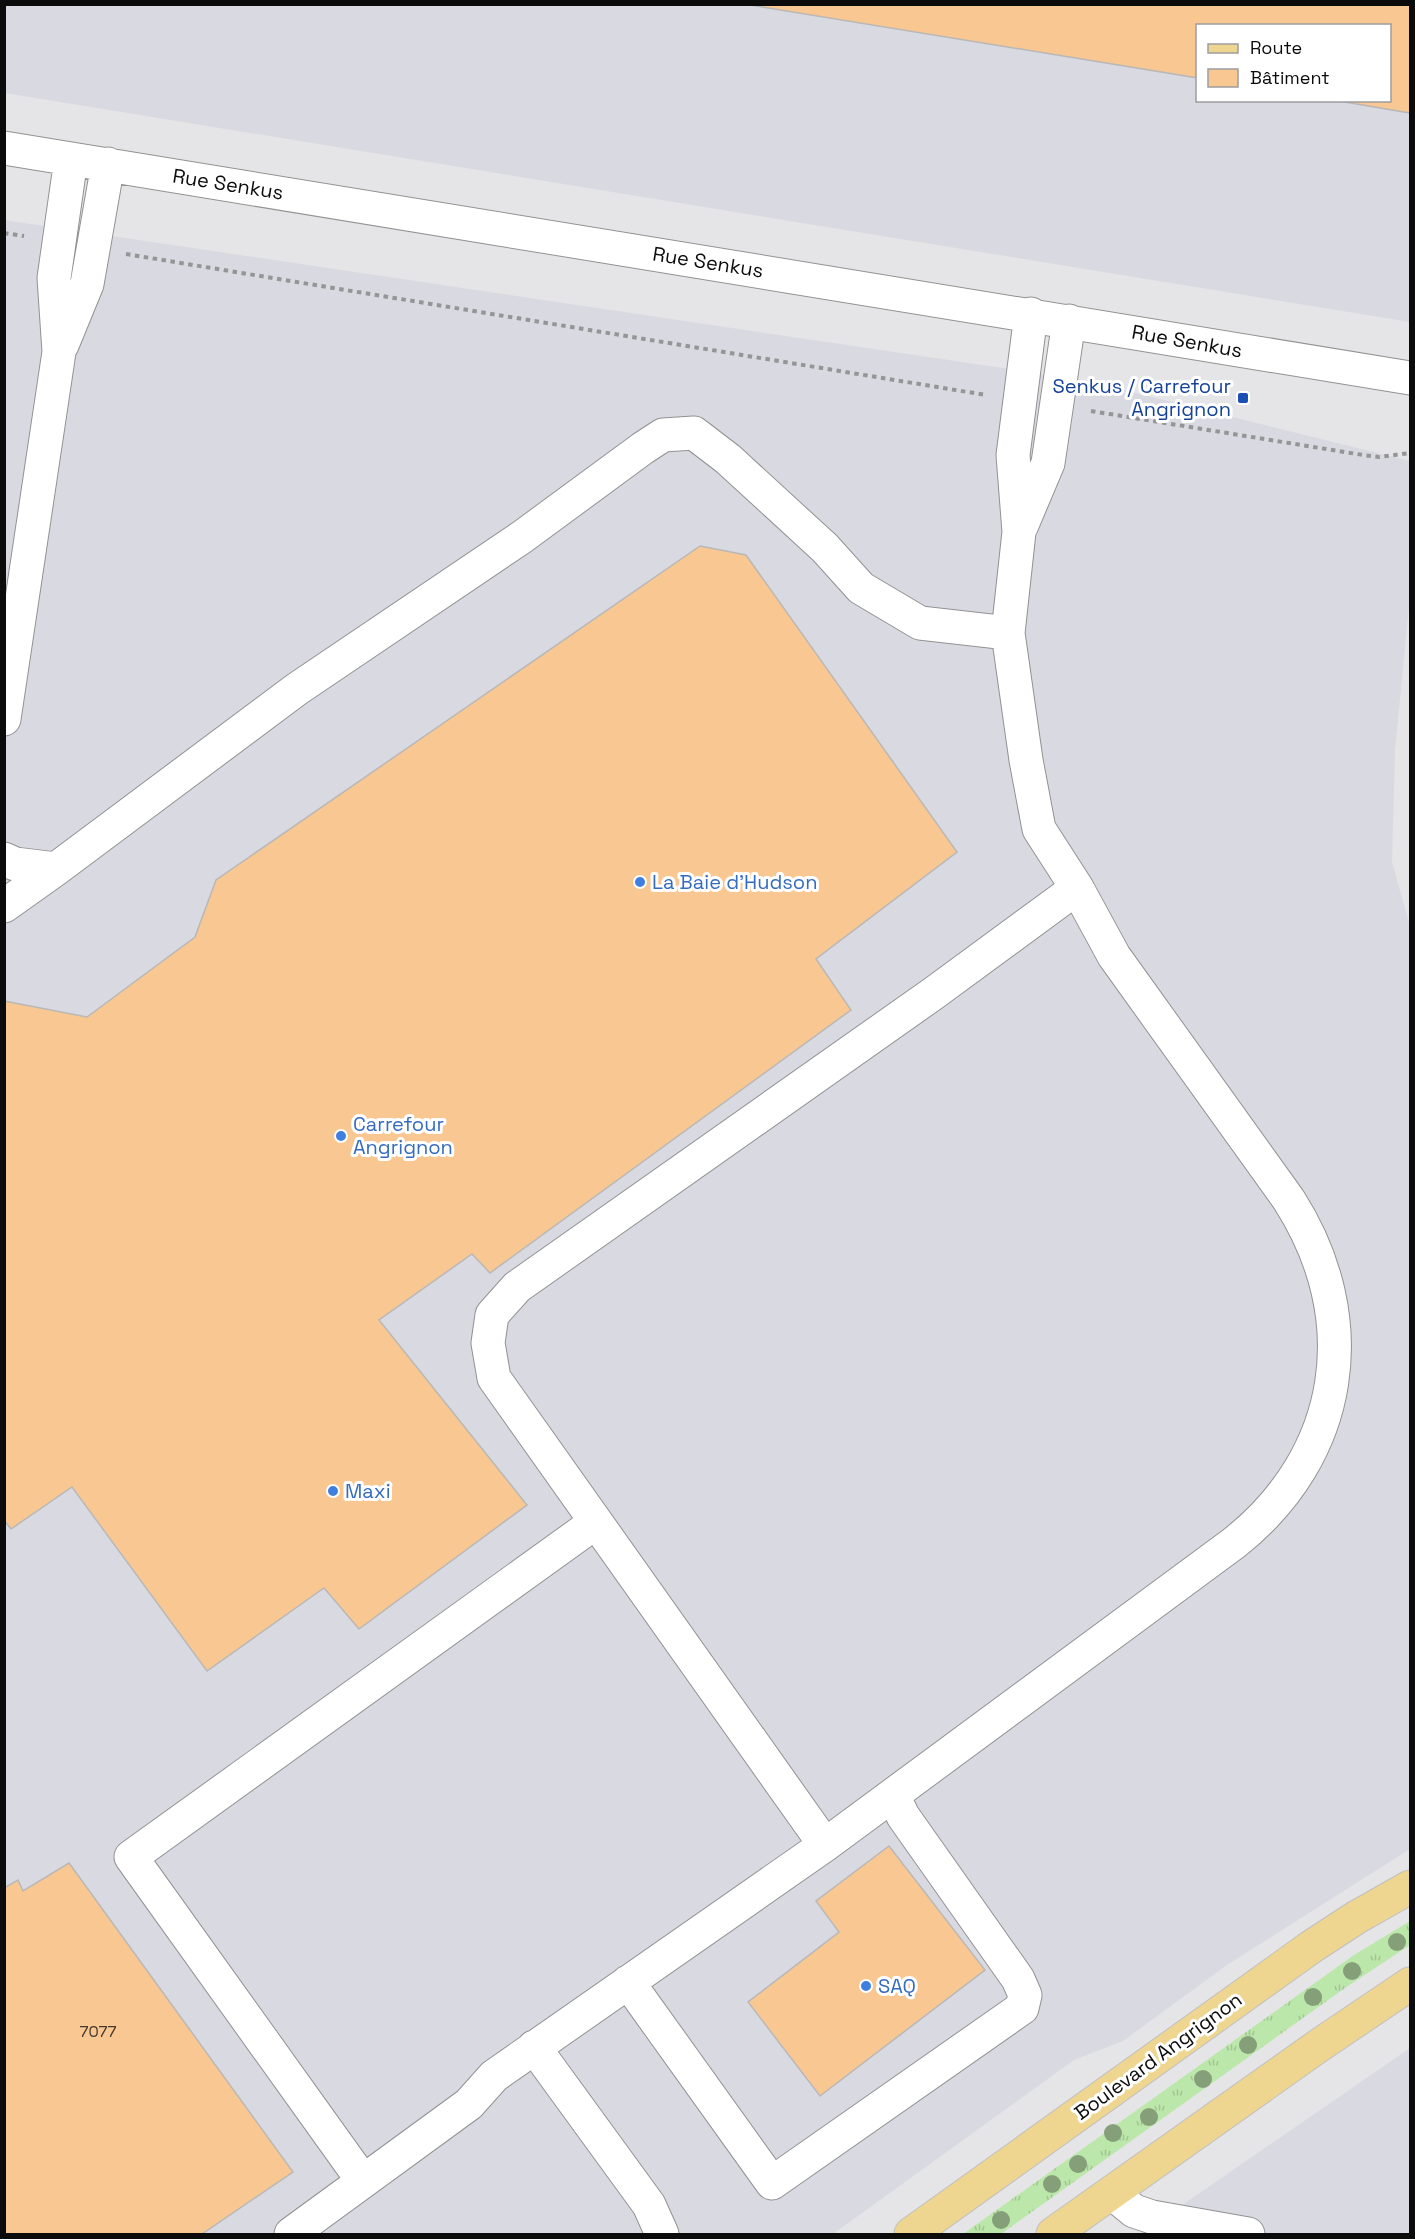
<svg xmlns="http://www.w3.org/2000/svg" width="1415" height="2239" viewBox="0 0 1415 2239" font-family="'Space Grotesk',sans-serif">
<defs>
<pattern id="grass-tufts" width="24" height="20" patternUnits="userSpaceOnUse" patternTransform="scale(1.5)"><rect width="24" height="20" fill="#bce7ab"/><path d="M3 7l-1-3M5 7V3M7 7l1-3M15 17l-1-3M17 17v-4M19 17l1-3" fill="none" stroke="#a0c592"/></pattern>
</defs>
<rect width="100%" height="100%" fill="#e5e5e7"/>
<!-- built -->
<path fill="#d9d9e2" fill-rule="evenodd" d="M4,5H1410V322L5,93ZM1198,26H1390V100H1198Z
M4,220L1083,380L1410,461V596L1395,751L1392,862L1410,926V1849L1227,1965L1123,2041L1074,2060L833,2234H5Z
M1410,2048V2234H1140Z"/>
<!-- grass -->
<path fill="url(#grass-tufts)" d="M1410,1921V1945L1345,1988L1001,2234H963L1354,1955Z"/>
<!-- building -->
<path fill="#f9c791" stroke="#b9b8b7" stroke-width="1.5" d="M744,4H1410V113L1333,100H1390V26H1198V78Z
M700,546L746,555L957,852L816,959L851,1010L490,1273L472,1254L379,1320L527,1505L359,1629L324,1588L207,1671L72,1487L11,1529L4,1520V1001L87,1017L195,937L216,880Z
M889,1846L985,1970L820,2096L748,2002L839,1932L816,1901Z
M69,1863L293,2172L202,2234H4V1888L18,1880L23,1891Z"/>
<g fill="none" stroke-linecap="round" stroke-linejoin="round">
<defs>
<path id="minor" d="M4,148L1410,378
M62,345L87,284L108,164
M1021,527L1048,463L1069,321
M4,719L59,352L54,278L71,159
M4,859L15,864L56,869L297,689L522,537L643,448L663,435L694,433L728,459L825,548L861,588L920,623L1008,633
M4,906L56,869
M825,1845L494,1378L488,1343L492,1315L517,1287L934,993L1077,888
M628,1982L772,2183L1022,2008L1025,1995L1018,1979L903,1816L893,1795
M534,2047L649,2205L662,2234
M363,2181L131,1857L596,1522
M1112,2193L1134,2211L1152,2217L1248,2234
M291,2234L469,2104L494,2076L825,1845L1234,1543C1345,1455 1365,1319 1289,1200L1114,956L1077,888L1039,829L1026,760L1008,633L1019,532L1013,455L1031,314"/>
<path id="major" d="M911,2234L1311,1947L1357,1917L1410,1887
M1053,2234L1321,2044L1410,1984"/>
</defs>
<!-- minor casing -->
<use href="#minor" stroke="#929293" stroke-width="35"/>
<!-- major casing -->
<use href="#major" stroke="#c0c0c0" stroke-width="35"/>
<!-- path -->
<path stroke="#959596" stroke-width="4" stroke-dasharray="4.5 4.5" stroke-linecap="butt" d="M4,233L24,236
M126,254L986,395
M1091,411L1363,455L1379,457L1410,453"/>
<!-- minor -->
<use href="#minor" stroke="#fff" stroke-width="33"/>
<!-- major -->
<use href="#major" stroke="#eed690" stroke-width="33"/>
</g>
<!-- trees -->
<g fill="#859f79">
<circle cx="1397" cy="1942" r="9"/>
<circle cx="1352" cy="1971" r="9"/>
<circle cx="1313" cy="1997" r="9"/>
<circle cx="1248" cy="2045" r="9"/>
<circle cx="1203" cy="2079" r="9"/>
<circle cx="1149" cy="2117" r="9"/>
<circle cx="1113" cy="2133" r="9"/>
<circle cx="1078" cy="2164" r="9"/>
<circle cx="1052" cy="2184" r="9"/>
<circle cx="1001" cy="2220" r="9"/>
</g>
<!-- markers -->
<rect fill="#1a4fb4" stroke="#fff" stroke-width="2" x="1237" y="392" width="12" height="12" rx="3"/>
<g fill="#3f7fe0" stroke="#fff" stroke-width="2">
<circle cx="640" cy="882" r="6"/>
<circle cx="341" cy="1136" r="6"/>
<circle cx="333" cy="1491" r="6"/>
<circle cx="866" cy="1986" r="6"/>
</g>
<g text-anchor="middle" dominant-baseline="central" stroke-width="6" stroke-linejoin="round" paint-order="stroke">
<!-- number labels -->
<g font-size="16" fill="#463a2d">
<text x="98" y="2031">7077</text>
</g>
<!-- street labels -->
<g font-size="20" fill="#0b0b0c" stroke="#fff">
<text transform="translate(228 184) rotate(9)">Rue Senkus</text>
<text transform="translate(708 262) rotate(9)">Rue Senkus</text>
<text transform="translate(1187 341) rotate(10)">Rue Senkus</text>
<text transform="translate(1158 2056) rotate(-36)">Boulevard Angrignon</text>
</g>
<!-- transit labels -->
<g font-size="20" fill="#164399" stroke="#fff" text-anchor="end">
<text x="1231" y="386">Senkus / Carrefour<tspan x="1231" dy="23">Angrignon</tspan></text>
</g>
<!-- shop labels -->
<g font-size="20" fill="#366cbe" stroke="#fff" text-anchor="start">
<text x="652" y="882">La Baie d'Hudson</text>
<text x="353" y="1124">Carrefour<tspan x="353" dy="23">Angrignon</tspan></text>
<text x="345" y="1491">Maxi</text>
<text x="878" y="1986">SAQ</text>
</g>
</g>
<!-- border -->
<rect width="1415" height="2239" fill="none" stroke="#0b0b0c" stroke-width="12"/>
<!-- legend -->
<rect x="1196" y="24" width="195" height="78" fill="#ffffff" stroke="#9d9d9e" stroke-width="1.5"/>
<rect x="1208" y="44" width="30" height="9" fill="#eed690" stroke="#9d9d9e" stroke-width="1.5"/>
<text x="1250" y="54" font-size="18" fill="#0b0b0c">Route</text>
<rect x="1208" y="69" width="30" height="18" fill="#f9c791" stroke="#9d9d9e" stroke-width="1.5"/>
<text x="1250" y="84" font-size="18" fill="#0b0b0c">Bâtiment</text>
</svg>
